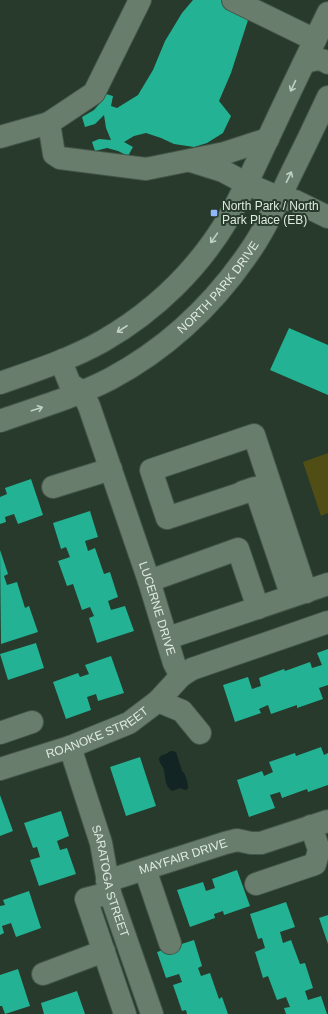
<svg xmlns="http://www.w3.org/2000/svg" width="328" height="1014" viewBox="0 0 328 1014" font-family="Arial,sans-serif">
<rect width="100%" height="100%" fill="#273a2b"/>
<!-- green -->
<path fill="#504d15" d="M328,453V513L321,516L303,462Z"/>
<!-- water -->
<path fill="#122424" d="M170,751H172L176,752L182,771C186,774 188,783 188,788L186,790L180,788L172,791C164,785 166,779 164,770C163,766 159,763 159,758C161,754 167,755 170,751Z"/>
<!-- building -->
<path fill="#23b293" d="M193,0H228L255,20H248L231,73L219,101L231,116L223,133L207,143L194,147L174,144L161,138L146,133L134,136L124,142L133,147L128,156L118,151L107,148L95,151L92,142L99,139L111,140L106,128L104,115L95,124L85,127L82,117L94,110L102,101L106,94L113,96L111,106L117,108L138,95L153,70L165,41L182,13Z
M289,328L328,345V395L270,370Z
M31,479L43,515L18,524L14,514L5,517L6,522L0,524V497L7,494L5,488Z
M90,511L98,537L85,541L88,551L95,548L104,574L110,572L118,597L108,601L111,610L125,606L134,631L97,643L89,618L94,616L90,607L82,610L73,584L67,586L58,561L70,557L66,547L61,549L53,523Z
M0,550L8,574L4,576L7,585L17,582L25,608L29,606L38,632L1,644Z
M36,643L44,668L8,680L0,654Z
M328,649V685L319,688L323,699L297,708V705L271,714L268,705L259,709L261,713L235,722L223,685L248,677L252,689L261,686L259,678L284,669L285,671L310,662L312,668L322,665L317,653Z
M111,656L124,693L98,701L96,694L87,697L91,710L66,719L53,682L78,673L80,677L89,674L85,665Z
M321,747L324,755L328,753V785L308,792L307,789L282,798L280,792L270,795L275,808L249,817L237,780L262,771L264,776L273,772L269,762L295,753L296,756Z
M140,757L156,806L126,816L110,767Z
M0,795L13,831L0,836Z
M61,811L69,836L57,841L60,850L67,848L76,874L39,886L30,860L40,857L37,847L33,848L24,823Z
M237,870L250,906L224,915L223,911L214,914L215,918L190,927L177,890L203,882L206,891L215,888L212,879Z
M29,891L41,928L16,937L11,923L2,926L4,933L0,935V906L5,905L3,900Z
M286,902L295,927L280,932L283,943L291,940L300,964L305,963L313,988L305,991L308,1000L321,996L327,1014H286L284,1008L290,1007L286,997L277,1000L268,976L263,978L255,952L265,948L262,938L258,939L250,914Z
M328,915V944L319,918Z
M194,940L202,966L198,968L201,976L210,973L219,999L222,997L228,1014H187L186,1010L182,1011L173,985L182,982L179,974L166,978L157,952Z
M18,969L30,1006L5,1014L2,1006H0V975Z
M77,991L85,1014H44L41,1003Z"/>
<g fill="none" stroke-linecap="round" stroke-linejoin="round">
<defs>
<g id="minor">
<path d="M233,0L315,40"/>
<path d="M304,63C312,60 320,57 328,63"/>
<path d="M49,123L54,154L60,158L146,169L225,153L268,139"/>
<path d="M0,137L49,123L94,93L140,0"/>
<path d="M191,161L223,171L247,184L280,198L295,201L328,217"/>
<path id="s1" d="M63,360L64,369L70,384L82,392L89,406L149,581L174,663L181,676"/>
<path d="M0,383C35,371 71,359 103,341C155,311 199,268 229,217C245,189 258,159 272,130C290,91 309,52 328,13"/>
<path id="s2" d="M0,421C37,408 75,397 110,379C168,348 216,302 252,248C267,226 278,201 290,176C303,150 316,123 328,97"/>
<path d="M270,484L167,518L151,470L254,435L306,592"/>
<path d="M53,487L111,469"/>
<path d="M243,492L255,488L290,591"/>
<path d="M149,581L238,549L258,608"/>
<path d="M168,638L328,584"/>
<path d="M158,701L182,711L200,733"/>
<path d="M0,733L32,722"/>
<path id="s3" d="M70,747L101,843L110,893L152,1014"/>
<path id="s4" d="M0,769L70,747L129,723L158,701L181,676L192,669L328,622"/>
<path d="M145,869L170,943"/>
<path id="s5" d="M107,881L225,843L237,840L251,843H261L328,821"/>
<path d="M256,884L315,864L319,850L311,826"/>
<path d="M110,893L86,899L125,1014"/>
<path d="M43,974L104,951"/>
</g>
</defs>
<!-- minor casing -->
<use href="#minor" stroke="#445649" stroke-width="24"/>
<!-- minor -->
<use href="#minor" stroke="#687d6c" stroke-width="22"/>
</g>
<!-- one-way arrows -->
<defs><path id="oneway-shaft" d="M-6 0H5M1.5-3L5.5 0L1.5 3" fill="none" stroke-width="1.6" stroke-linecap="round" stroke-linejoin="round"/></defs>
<g stroke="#c1d0c4">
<use href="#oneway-shaft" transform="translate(293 86) rotate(115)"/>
<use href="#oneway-shaft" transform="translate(289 177) rotate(-64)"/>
<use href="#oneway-shaft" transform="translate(214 238) rotate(125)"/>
<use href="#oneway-shaft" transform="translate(122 329) rotate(147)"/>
<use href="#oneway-shaft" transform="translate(37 409) rotate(-18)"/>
</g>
<!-- markers -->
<rect fill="#92b7fd" stroke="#273a2b" stroke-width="1.5" x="210" y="209" width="8" height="8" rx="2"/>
<g text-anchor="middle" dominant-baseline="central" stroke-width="4" stroke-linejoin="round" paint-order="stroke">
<!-- poi labels -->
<g font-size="12" fill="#dfebe1" stroke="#273a2b" text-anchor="start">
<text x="222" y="206">North Park / North<tspan x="222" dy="14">Park Place (EB)</tspan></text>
</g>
<!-- street labels -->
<g font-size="12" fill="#dfebe1" stroke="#273a2b">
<text stroke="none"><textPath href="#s2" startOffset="261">NORTH PARK DRIVE</textPath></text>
<text stroke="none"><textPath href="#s1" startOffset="269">LUCERNE DRIVE</textPath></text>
<text stroke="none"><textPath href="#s4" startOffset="104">ROANOKE STREET</textPath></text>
<text stroke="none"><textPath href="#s5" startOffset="80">MAYFAIR DRIVE</textPath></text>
<text stroke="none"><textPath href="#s3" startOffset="140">SARATOGA STREET</textPath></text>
</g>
</g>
</svg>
